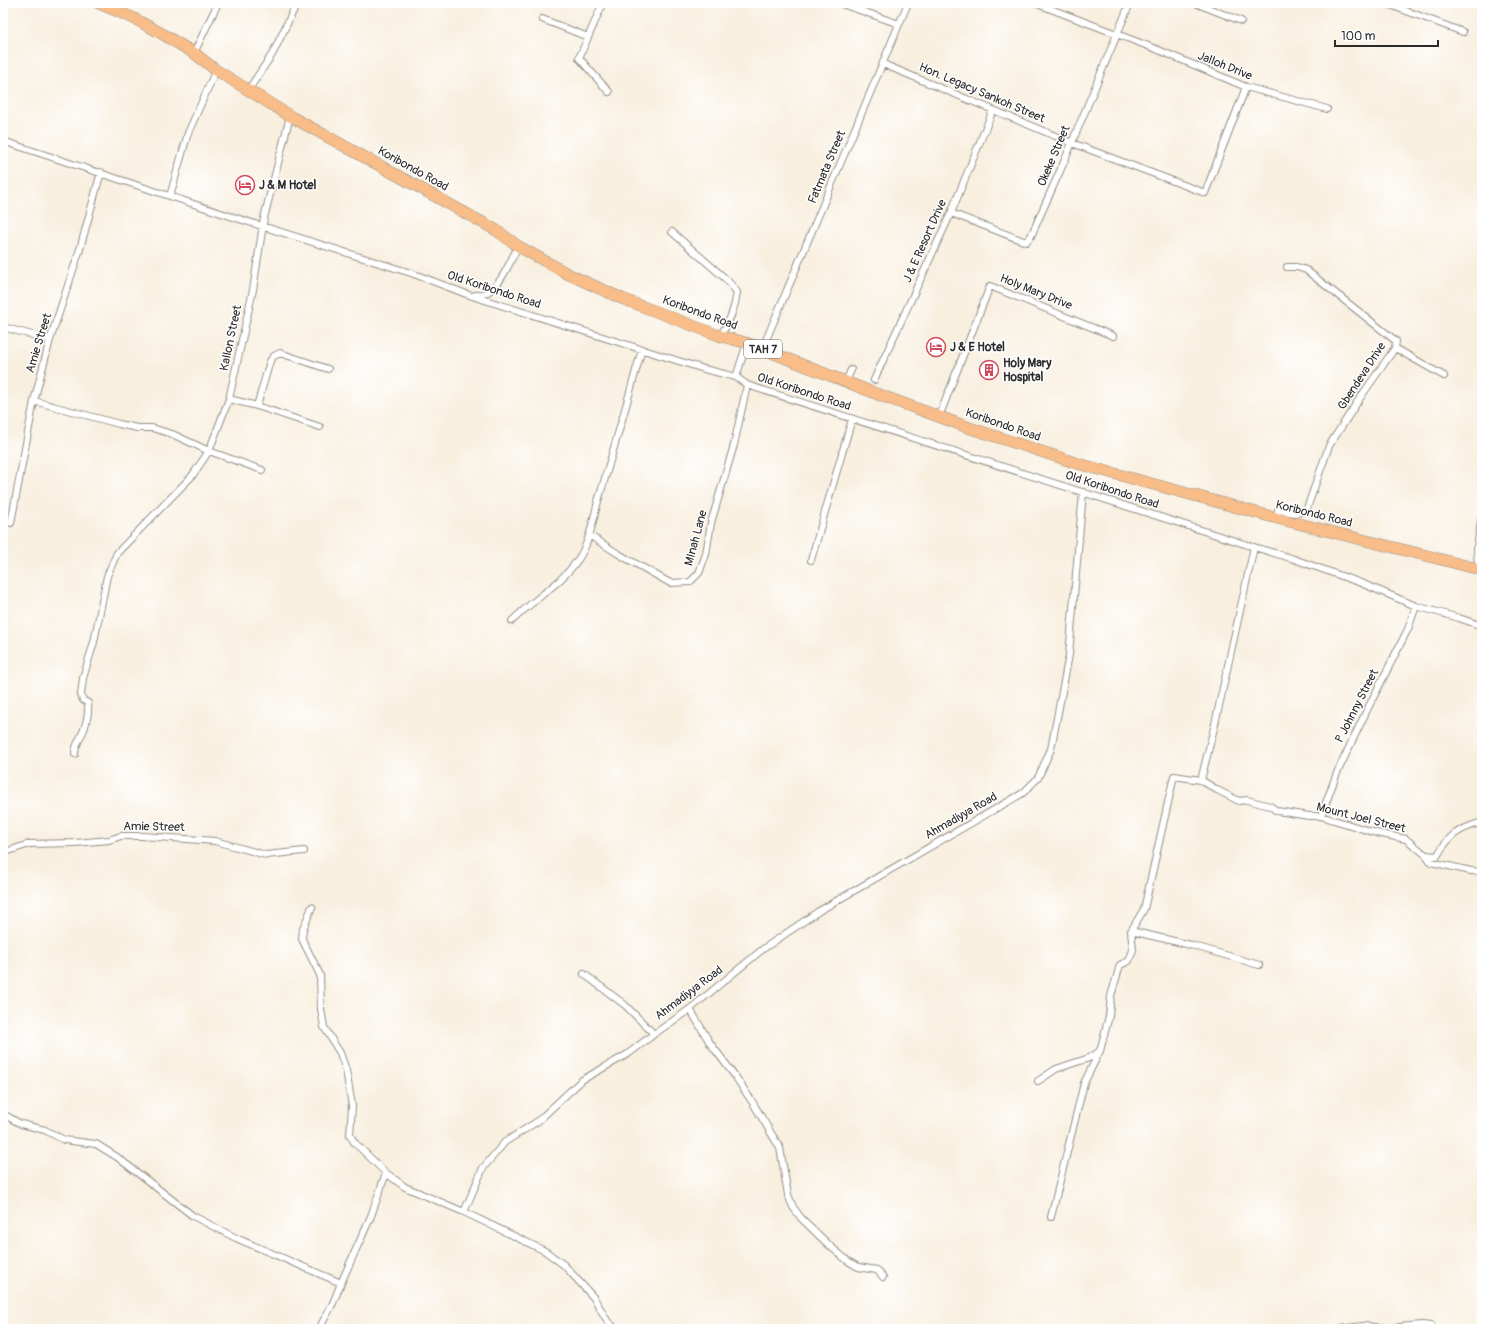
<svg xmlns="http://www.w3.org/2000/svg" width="1485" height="1332" viewBox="0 0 1485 1332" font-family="Pangolin,sans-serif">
<rect width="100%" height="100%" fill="#fff"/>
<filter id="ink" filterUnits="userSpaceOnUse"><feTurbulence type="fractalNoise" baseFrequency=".025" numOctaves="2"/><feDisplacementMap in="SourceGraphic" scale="8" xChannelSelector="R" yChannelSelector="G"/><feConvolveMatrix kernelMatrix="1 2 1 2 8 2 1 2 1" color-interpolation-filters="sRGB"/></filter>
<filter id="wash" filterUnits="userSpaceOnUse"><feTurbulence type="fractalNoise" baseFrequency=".012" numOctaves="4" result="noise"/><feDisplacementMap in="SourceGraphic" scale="16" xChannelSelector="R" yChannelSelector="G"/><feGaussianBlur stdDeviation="0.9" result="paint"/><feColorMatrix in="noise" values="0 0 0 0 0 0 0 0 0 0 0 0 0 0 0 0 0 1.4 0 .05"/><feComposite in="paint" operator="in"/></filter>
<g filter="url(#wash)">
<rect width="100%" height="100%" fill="#f8efdf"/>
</g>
<g filter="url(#ink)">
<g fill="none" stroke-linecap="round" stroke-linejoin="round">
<defs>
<path id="street" d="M603,3L579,58L609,92
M839,3L899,24
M1035,3L1156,49L1246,87L1327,109
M1195,3L1241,21
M1385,3L1463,32
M542,19L588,37
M194,53L218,3
M883,64L1072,143L1205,193L1246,87
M249,89L273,53L297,3
M3,141L230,216L414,274L469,295L704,369L736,377
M170,196L188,133L216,70
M951,213L1026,242L1031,236L1064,162L1130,3
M672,232L727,280L737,292C735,308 730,322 720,336
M475,295C498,297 509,263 518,246
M3,327L50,340
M766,340L908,3
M747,343L736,377L747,385L1254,547L1291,558L1361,583L1416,606L1459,618L1482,626
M1395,348L1444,376
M874,380L951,213L993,110
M846,381L851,370
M229,399L257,406L320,427
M34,401L119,424L137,428H152L172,434L209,451L262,470
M257,406L270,361L274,356L280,353L328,369
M939,417L990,286L1113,336
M1276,518L1278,510L1295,513L1306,511L1329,446L1360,398L1395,348L1396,341L1306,270L1297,267H1287
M11,523L34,401L50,340L80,249L101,172
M589,535L617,553L670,583L690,582L699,573L706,554L711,523L734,445L747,385
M811,560L852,419
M1478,569L1477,547L1482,515
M512,621C533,599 559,586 577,561C590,543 593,519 599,498C614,449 628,399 642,349
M75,754C75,746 78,743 81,736C86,727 89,713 88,703L83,700L81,695L83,678L94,642L107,576L117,553L192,476L209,451L229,399L253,290L264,218L290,116
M1201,780L1217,790L1239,801L1247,800L1270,806L1277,811L1309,816H1321L1376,833L1406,839L1426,855L1437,856C1450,834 1457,830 1482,822
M1321,816L1337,773L1366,712L1408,629L1416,606
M3,853L29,844L75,843L109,840L121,836H142L215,841L266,855L304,851
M1426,855L1431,862L1471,871L1482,872
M312,907L303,929L302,939L320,975L321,1009L324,1027L340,1053L346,1070L352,1106L350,1135L354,1142L386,1173L405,1187L464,1212L483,1168L505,1142L538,1121L582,1080L628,1054L654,1034L690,1009L763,949L819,911L1023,793L1038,778L1051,749L1069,655L1083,492
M1131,931L1191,945L1259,965
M584,974L625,1005L654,1034
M690,1009L710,1043L735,1076L753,1103L780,1148L788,1195L793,1207L801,1218L830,1246L848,1261L858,1267L877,1270L883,1277
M1038,1081L1056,1069L1089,1058L1100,1051L1109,1016L1111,996L1120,965L1129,961L1133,950L1131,931L1144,909L1174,776L1201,780L1215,724L1254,547
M3,1114L21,1124L45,1130L64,1140L96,1144L117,1157L193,1216L236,1238L341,1283L371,1216L386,1173
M464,1212L545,1251L564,1265L594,1298L608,1322L616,1329
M1051,1217L1084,1083L1099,1053
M319,1329L333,1303L341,1283
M1341,1329L1362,1326L1389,1328L1422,1325L1431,1326L1433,1329"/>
<path id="highway" d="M98,3L133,18L159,32L194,53L216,70L290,116L496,230L518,246L568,274L623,299L720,336L747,343L877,394L970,428L1076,463L1276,518L1428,556L1482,570"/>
</defs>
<!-- street casing -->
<use href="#street" stroke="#928d85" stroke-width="8"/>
<!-- highway casing -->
<use href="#highway" stroke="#928d85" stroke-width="12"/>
<!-- street -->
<use href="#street" stroke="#fff" stroke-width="6"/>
<!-- highway -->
<use href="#highway" stroke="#f8bd89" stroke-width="11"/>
</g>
</g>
<!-- icons -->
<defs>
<symbol id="hotel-ring" viewBox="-11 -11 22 22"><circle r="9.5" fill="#fff" stroke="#d1495b" stroke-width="1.5"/><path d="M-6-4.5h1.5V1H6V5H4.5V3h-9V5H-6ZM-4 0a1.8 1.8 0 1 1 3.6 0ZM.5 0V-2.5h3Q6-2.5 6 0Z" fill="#d1495b"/></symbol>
<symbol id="building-ring" viewBox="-11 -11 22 22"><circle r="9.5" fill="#fff" stroke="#d1495b" stroke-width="1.5"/><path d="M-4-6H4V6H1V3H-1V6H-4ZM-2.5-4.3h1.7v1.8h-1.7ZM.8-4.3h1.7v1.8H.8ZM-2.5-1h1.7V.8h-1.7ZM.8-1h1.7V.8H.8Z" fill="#d1495b"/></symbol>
</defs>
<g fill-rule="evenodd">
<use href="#hotel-ring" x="234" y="174" width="22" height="22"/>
<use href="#hotel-ring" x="925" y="336" width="22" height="22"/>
<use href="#building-ring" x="978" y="359" width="22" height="22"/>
</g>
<g text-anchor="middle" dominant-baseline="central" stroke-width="3" stroke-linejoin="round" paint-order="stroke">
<!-- shield labels -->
<rect fill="#fff" stroke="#6b6b6b" stroke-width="1" x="744" y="340" width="38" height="18" rx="3"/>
<g font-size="11" font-weight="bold" fill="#2b2b2b">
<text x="763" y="349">TAH 7</text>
</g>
<!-- street labels -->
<g font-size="12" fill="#2b2b2b" stroke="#fff">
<text transform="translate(1225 66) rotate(22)">Jalloh Drive</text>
<text transform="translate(982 93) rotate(23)">Hon. Legacy Sankoh Street</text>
<text transform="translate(1054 156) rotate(-67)">Okeke Street</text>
<text transform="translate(827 167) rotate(-67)">Fatmata Street</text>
<text transform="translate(413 169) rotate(29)">Koribondo Road</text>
<text transform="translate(925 241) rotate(-66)">J &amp; E Resort Drive</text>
<text transform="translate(494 290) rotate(18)">Old Koribondo Road</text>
<text transform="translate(1036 292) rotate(22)">Holy Mary Drive</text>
<text transform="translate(700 313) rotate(20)">Koribondo Road</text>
<text transform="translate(231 338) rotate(-78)">Kallon Street</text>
<text transform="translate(39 343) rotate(-73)">Amie Street</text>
<text transform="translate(1362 376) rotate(-57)">Gbendeva Drive</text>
<text transform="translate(804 392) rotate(18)">Old Koribondo Road</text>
<text transform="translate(1003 425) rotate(19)">Koribondo Road</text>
<text transform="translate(1112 490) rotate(18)">Old Koribondo Road</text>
<text transform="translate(1314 514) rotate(14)">Koribondo Road</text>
<text transform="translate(696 538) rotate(-75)">MInah Lane</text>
<text transform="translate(1357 706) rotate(-63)">P Johnny Street</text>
<text transform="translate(961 816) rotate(-30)">Ahmadiyya Road</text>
<text transform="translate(1361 818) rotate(14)">Mount Joel Street</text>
<text transform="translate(154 827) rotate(1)">Amie Street</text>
<text transform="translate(689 993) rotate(-37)">Ahmadiyya Road</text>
</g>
<!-- poi labels -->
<g font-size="12" font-weight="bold" fill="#2b2b2b" stroke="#fff" text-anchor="start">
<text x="259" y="185">J &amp; M Hotel</text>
<text x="950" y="347">J &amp; E Hotel</text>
<text x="1003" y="363">Holy Mary<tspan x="1003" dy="14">Hospital</tspan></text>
</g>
</g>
<!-- margin -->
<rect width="1485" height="1332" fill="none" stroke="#fff" stroke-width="16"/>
<!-- scale -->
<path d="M1335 40v6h103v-6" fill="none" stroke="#2b2b2b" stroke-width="2"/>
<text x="1341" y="40" font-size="12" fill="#2b2b2b" stroke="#ffffff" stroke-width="3" paint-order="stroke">100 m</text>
</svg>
